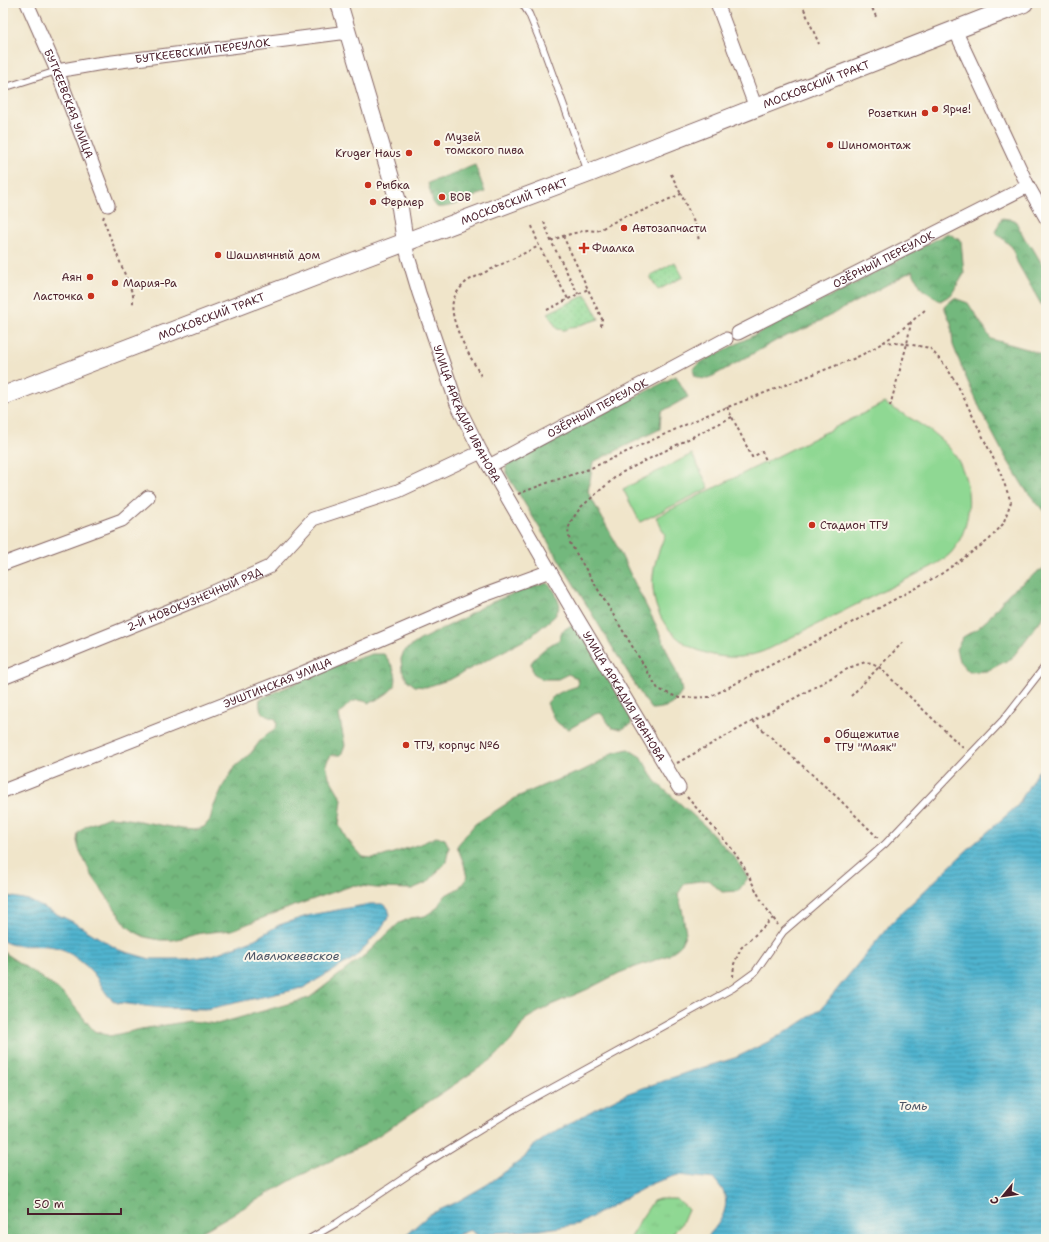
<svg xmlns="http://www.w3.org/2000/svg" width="1049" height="1242" viewBox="0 0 1049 1242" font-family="'Shantell Sans',sans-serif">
<defs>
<pattern id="grass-tufts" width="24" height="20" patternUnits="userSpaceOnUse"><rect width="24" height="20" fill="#8fd893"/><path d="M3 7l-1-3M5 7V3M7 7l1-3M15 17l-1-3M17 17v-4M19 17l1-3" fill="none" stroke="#7db97f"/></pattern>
<pattern id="forest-crowns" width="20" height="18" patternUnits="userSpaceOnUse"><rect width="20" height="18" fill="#73b87d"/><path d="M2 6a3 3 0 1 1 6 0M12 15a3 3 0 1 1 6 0" fill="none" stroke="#609567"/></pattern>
<pattern id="park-dots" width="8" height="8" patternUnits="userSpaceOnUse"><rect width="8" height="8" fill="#8fd893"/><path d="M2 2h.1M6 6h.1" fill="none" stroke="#7db97f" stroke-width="1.8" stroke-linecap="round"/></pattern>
<pattern id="water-rules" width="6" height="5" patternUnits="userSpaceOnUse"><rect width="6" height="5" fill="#50b4cf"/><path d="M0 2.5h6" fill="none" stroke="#4492a8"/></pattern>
</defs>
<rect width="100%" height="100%" fill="#fbf7ec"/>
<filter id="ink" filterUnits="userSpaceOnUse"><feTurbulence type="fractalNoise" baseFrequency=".025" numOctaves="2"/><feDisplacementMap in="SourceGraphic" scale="8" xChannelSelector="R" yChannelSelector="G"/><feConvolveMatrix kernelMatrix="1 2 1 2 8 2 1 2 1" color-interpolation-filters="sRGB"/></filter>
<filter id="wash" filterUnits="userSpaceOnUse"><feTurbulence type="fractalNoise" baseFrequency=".012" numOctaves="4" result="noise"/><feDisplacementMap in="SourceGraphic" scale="16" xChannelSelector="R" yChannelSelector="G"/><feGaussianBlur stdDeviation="0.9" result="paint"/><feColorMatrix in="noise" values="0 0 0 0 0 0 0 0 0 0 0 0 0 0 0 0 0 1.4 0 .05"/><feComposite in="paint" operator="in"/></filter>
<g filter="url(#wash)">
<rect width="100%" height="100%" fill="#f0e5ca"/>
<!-- grass -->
<path fill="url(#grass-tufts)" stroke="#6c7c5f" d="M659,1199H676L688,1209L681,1225L667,1239H629L641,1219L653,1201Z"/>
<!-- forest -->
<path fill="url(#forest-crowns)" stroke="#5e6c54" d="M475,165L485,192C472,197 451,209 437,207L433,202L428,183Z
M1002,218L1015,220L1026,241L1032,247L1046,271V313L1017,262L1012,247L995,232Z
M948,233L961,241L964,274L951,295L940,301L922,289L912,271L809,327L779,339L713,376C706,379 701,380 695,376L693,370L699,363L841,291Z
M954,298L968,303L991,339L1027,349L1046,356V408L1044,409L1046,413V514L1025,489L1003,453L983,415L964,373L953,345L951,323L944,307Z
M676,376L688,397L661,412L660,429L593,462L588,492L612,536L638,590L656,625L680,681L682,692C673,706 667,708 652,709L644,699L506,473V466L511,461Z
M1046,566V613L1012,658L987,671L969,672L959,661L956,649L963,637L977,629L988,619L1009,593Z
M548,583L555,592L560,606L555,616L530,637L451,679L426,687L415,686L407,680L402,670L401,659L404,651L420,640L462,619L483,606L507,596L527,588Z
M570,626L578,628L631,716V724L622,729L612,728L601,713L595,714L569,729C554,724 553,717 547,703C556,692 566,690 578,686L577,678L568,674L558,679H542L533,673L531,663C539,652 547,646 559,640L562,631Z
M372,654H384C405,681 397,691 369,703C354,696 348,704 339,715L345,745L341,755H331L326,764L329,777L342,799L339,825L346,838L363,857L372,858L381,857L420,844L436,837L445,839L449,847L446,862L428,882L412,889L376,888L354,885L291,907L232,930L202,933L173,940H160L145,937L135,932L127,926L91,874L79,849L77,841L78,833L86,826L109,817L123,818L182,829L194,830L204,827L210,820L213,808L223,786L235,767L251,753L260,741L267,734L276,728L277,724L276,719C264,716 258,713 260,699L332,667Z
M628,749L641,757L655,781L705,826L736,859L748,878L738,891L722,892L708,880L685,883L678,894L682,909L686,933L680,946L669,955L619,973L588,989L549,1006L526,1019L511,1041L494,1058L364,1145L297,1177L189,1239H3V952L58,989L69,1000L94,1031L110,1036L141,1029L190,1021L217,1024L309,998L365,955L399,923L411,918L425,916L437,908L444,896L459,888L467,878L464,864L457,846L475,824L517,797L549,783L582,771L600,762L612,753Z"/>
<!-- park -->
<path fill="url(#park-dots)" stroke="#6c7c5f" d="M675,262L683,277L658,290L650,276Z
M586,295L599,319L564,330L557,329L548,313Z"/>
<!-- pitch -->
<path fill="#8fd893" stroke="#6c7c5f" d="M884,403C905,415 937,432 951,450C974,478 975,525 951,553C945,559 938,563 931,567L764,651C756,654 748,656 740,657C697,660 656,634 653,589C651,571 658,552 665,535L656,517Z
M692,454L709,488L640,522L623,489Z"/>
<!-- water -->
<path fill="url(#water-rules)" stroke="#4d6a7d" d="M1046,766V1239H705C717,1227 733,1208 722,1189C720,1186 717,1183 714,1179L678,1175L653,1183L579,1224L541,1230L493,1233L480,1237L470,1230L448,1239H401L430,1214L455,1203L488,1184L524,1158L532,1147L551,1134L595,1109L626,1094L691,1071L735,1058L772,1040L797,1025L821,1009L892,922L967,850L1018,805L1037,772Z
M3,895L28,900L73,922L119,950L150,959H188L213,955L255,939L279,925L310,915L370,904H382L388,908L390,915L380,930L356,957L303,988L207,1009L162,1008L118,1003C104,997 102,983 93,973C85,964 74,956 64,950C48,943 31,947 15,945C11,945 7,943 3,941Z"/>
</g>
<g filter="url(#ink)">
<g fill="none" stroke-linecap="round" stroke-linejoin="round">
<defs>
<path id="service" d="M522,3L529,14L543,48L588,172
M3,88L57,71
M309,1239L337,1223L420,1167L514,1109L733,988L755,972L783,932L885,844L1003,720L1046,665"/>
<g id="minor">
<path id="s1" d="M27,3L57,71L108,205"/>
<path d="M717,3L756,108"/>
<path d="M955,30L1028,186L1046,218"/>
<path id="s2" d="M57,71L97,64L348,32"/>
<path id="s3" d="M405,242L408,256L419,293L457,404L481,452L573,611L679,788"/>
<path id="s4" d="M738,333L1028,186"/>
<path id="s5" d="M489,466L726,339"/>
<path d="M3,564L122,520L148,497"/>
<path id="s6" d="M3,678L198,599L269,567L313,519L398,491L481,452"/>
<path id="s7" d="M3,791L291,678L479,597L550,571"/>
</g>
<path id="tertiary" d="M339,3L400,208L405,242"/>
<g id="secondary">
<path id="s8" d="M3,396L358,260L589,173L1024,3"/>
</g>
</defs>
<!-- service casing -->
<use href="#service" stroke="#846463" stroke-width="8"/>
<!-- minor casing -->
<use href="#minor" stroke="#846463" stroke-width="15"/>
<!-- tertiary casing -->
<use href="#tertiary" stroke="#846463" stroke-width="18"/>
<!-- secondary casing -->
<use href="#secondary" stroke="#846463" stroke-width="20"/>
<!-- path -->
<path stroke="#846463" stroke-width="2" stroke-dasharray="3 3" stroke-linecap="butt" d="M870,3L877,19
M804,9L819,44
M671,174L681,194
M104,216L103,219L133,295V305
M544,222L551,241L578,294
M532,226L539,246L568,299
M563,236L602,319L601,326
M551,241L563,236L587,230L597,231L627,215H633L681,194L697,229L699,242
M547,310L588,289
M481,376C471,357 446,319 454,298C457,291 462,286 467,281L539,246
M890,406L907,344L911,322L926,309
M727,407L752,457L762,452L767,462
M732,417L619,474L581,507L571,521L568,530L570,543L658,689L679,698L710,697L868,614L941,574L989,540L1003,524L1011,502L1000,472L958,386L947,368L930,348L907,344L885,342
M518,494L547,483L589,469L707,415L853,359C875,349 892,337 911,322
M851,696L905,640
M753,721L838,798L878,838
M677,763L851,667C863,663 868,659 879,667L963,748
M687,797L732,849L744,867L762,902L778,925
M733,977L734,964L741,948L773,918"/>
<!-- service -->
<use href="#service" stroke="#fff" stroke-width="6"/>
<!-- minor -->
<use href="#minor" stroke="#fff" stroke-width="13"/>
<!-- tertiary -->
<use href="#tertiary" stroke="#fff" stroke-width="16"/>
<!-- secondary -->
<use href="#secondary" stroke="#fff" stroke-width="18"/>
</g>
</g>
<!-- markers -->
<g fill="#c8321e" stroke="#fbf7ec" stroke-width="1.5">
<circle cx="935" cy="109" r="4"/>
<circle cx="925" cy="113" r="4"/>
<circle cx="437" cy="143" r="4"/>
<circle cx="830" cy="145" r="4"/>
<circle cx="409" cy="153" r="4"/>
<circle cx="368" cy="185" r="4"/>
<circle cx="442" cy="197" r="4"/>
<circle cx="373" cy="202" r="4"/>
<circle cx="624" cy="228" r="4"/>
<path d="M582 242h4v4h4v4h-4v4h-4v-4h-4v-4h4z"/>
<circle cx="218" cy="255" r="4"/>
<circle cx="90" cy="277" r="4"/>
<circle cx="115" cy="283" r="4"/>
<circle cx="91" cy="296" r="4"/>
<circle cx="812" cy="525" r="4"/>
<circle cx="827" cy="740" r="4"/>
<circle cx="406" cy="745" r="4"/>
</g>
<g text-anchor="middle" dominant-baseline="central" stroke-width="4" stroke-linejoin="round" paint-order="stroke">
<!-- street labels -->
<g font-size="11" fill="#4a1f2b" stroke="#fbf7ec">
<text stroke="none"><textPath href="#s2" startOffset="147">БУТКЕЕВСКИЙ ПЕРЕУЛОК</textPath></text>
<text stroke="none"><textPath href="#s8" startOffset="871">МОСКОВСКИЙ ТРАКТ</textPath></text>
<text stroke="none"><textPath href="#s1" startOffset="109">БУТКЕЕВСКАЯ УЛИЦА</textPath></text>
<text stroke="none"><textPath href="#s8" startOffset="547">МОСКОВСКИЙ ТРАКТ</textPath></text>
<text stroke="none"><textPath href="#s4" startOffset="163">ОЗЁРНЫЙ ПЕРЕУЛОК</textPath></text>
<text stroke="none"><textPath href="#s8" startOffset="223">МОСКОВСКИЙ ТРАКТ</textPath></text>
<text stroke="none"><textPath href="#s5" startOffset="123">ОЗЁРНЫЙ ПЕРЕУЛОК</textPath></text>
<text stroke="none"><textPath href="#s3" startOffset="183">УЛИЦА АРКАДИЯ ИВАНОВА</textPath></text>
<text stroke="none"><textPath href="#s6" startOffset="207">2-Й НОВОКУЗНЕЧНЫЙ РЯД</textPath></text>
<text stroke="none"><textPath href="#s7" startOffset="295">ЭУШТИНСКАЯ УЛИЦА</textPath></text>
<text stroke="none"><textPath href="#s3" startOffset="507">УЛИЦА АРКАДИЯ ИВАНОВА</textPath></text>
</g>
<!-- poi labels -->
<g font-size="11" fill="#4a1f2b" stroke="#fbf7ec" text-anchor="start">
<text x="943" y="109">Ярче!</text>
<text x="917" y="113" text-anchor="end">Розеткин</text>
<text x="445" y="137">Музей<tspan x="445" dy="13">томского пива</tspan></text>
<text x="838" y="145">Шиномонтаж</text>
<text x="401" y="153" text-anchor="end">Kruger Haus</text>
<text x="376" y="185">Рыбка</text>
<text x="450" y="197">ВОВ</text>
<text x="381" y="202">Фермер</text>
<text x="632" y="228">Автозапчасти</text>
<text x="592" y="248">Фиалка</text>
<text x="226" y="255">Шашлычный дом</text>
<text x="82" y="277" text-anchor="end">Аян</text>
<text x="123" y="283">Мария-Ра</text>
<text x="83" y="296" text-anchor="end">Ласточка</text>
<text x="820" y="525">Стадион ТГУ</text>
<text x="835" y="734">Общежитие<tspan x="835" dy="13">ТГУ "Маяк"</tspan></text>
<text x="414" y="745">ТГУ, корпус №6</text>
</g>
<!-- water labels -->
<g font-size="12" font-style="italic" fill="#4c5364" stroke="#fbf7ec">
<text x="292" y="956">Мавлюкеевское</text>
<text x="913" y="1106">Томь</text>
</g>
</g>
<!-- margin -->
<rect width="1049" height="1242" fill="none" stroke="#fbf7ec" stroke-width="16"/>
<!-- north arrow -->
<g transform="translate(1003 1196) rotate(241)" stroke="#fbf7ec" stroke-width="3" paint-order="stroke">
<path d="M0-3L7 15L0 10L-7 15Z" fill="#4a1f2b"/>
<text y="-6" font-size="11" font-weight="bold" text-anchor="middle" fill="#4a1f2b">С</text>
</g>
<!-- scale -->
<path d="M28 1208v6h93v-6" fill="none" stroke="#4a1f2b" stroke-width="2"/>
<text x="34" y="1208" font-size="12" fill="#4a1f2b" stroke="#fbf7ec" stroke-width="3" paint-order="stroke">50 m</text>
</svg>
